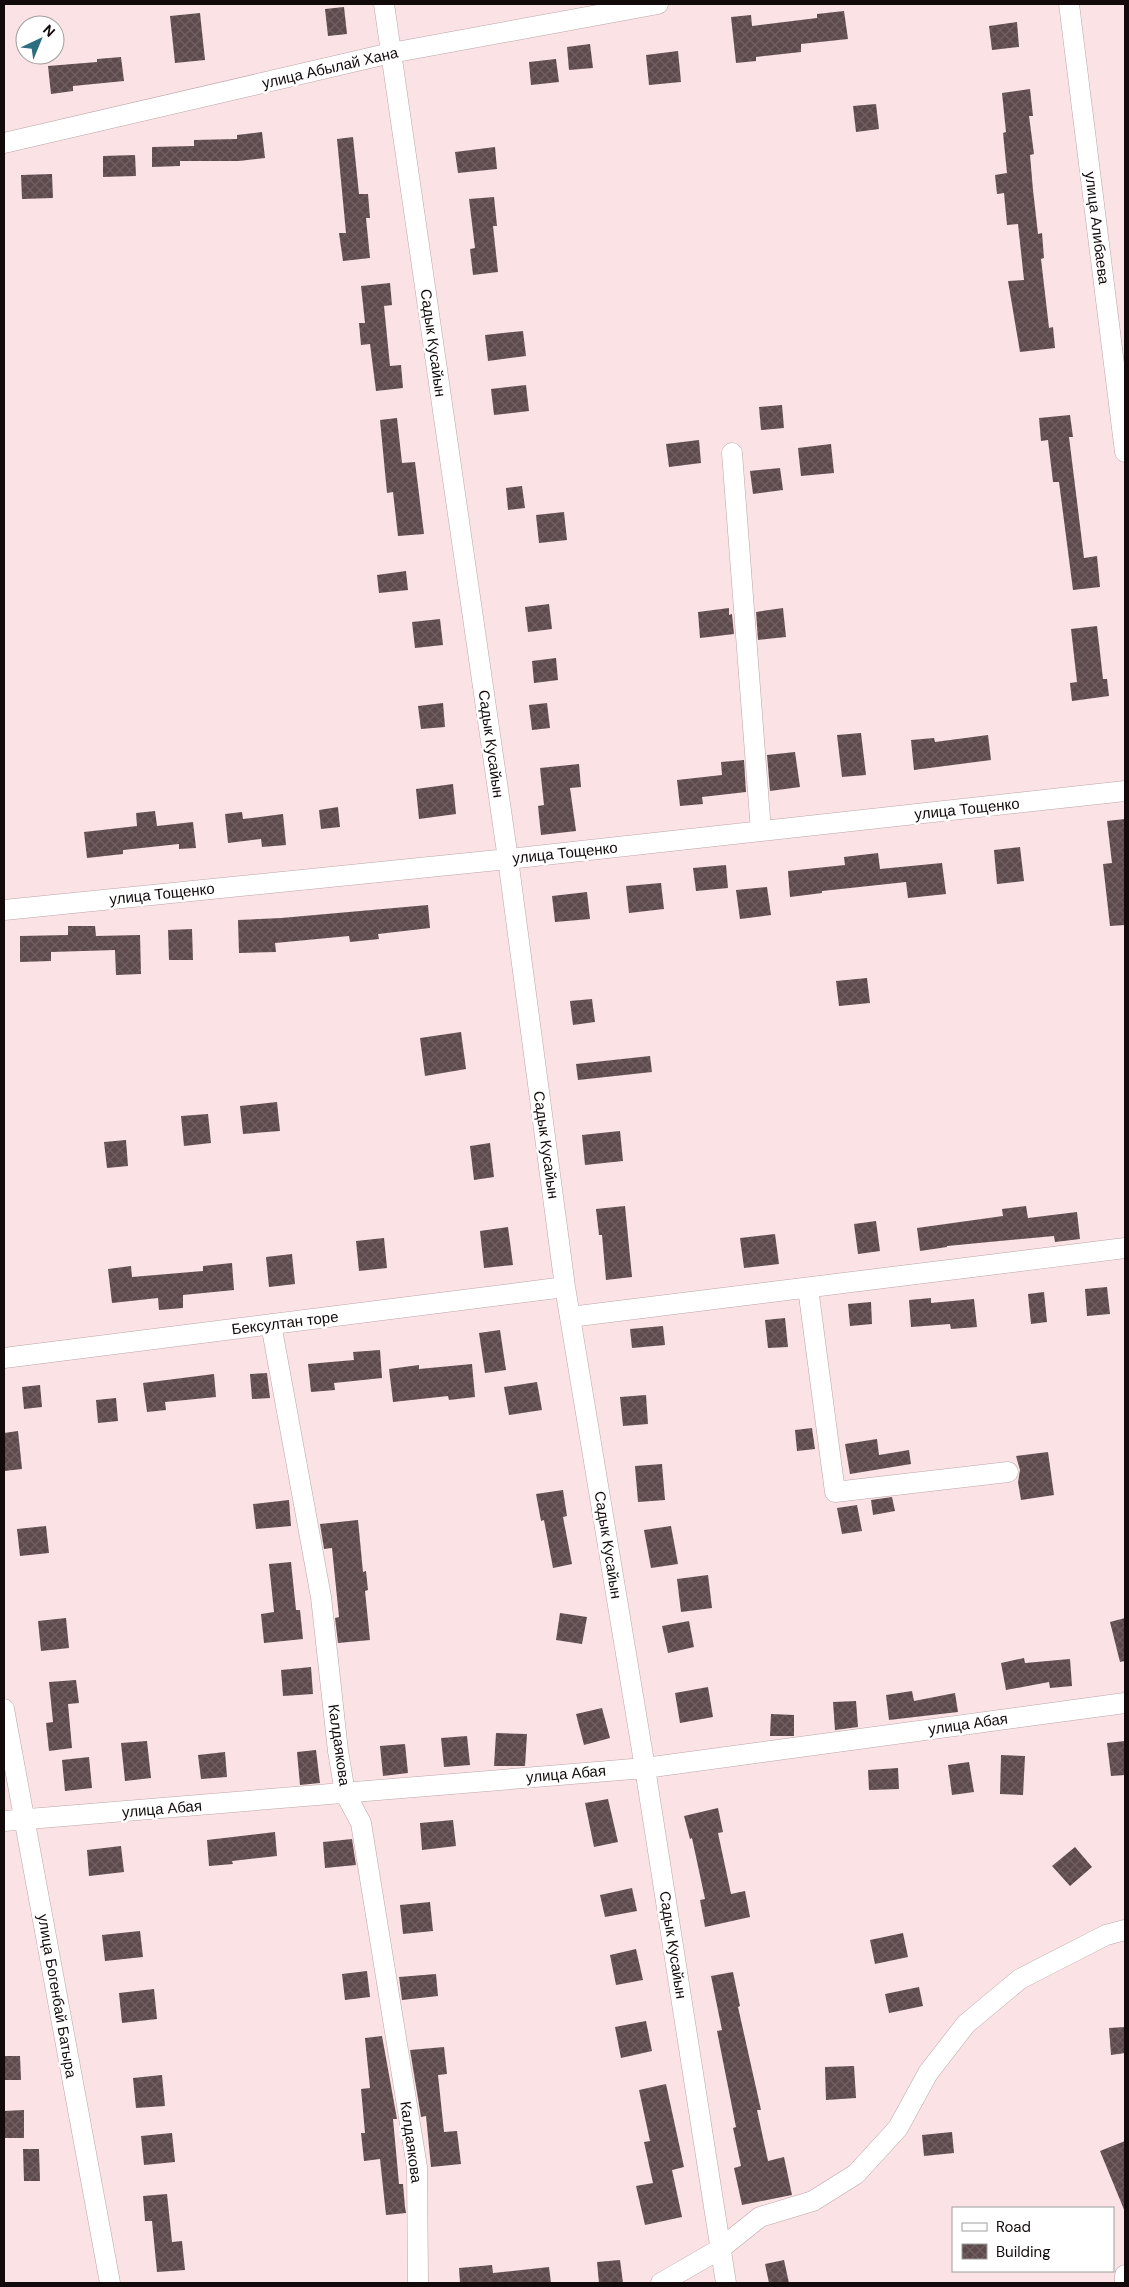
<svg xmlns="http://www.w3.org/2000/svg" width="1129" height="2287" viewBox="0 0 1129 2287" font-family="'DM Sans',sans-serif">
<defs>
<pattern id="building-cross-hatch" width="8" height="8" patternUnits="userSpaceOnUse" patternTransform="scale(1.25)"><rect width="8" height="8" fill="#5e4a4d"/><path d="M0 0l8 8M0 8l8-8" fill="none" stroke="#706062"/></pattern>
</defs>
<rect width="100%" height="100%" fill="#fae2e5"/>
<!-- building -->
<path fill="url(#building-cross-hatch)" d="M344,7L347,34L328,36L325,9Z
M844,11L848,39L801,44V52L756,57V61L736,63L731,17L751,15L752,26L817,18V14Z
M200,13L205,60L175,63L170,16Z
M1017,22L1019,47L992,50L989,26Z
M590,44L593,68L569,70L567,47Z
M678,51L681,82L649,85L646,55Z
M121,57L124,81L73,86V91L51,94L48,66L97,62V59Z
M556,59L559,82L531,85L529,62Z
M1030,89L1033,116H1029L1034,154L1030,155L1033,190L1038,234L1042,233L1044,258L1041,259L1049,328L1053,327L1055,348L1020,352L1008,281L1024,280L1018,224L1007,225L1004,193L997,194L995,175L1007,173L1003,133L1006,132L1002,93Z
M876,104L879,129L856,132L853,106Z
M262,132L265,158L239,161H180V166L152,167V147L194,146V140L237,139V135Z
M353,137L359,194H368L370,218H366L370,258L343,261L339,233H346L337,139Z
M495,147L497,169L458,173L455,152Z
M135,155L136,176L103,177V156Z
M52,174L53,198L22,199L21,175Z
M494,197L497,226H493L498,272L473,275L470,249L475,248L469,199Z
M390,283L392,305L384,306L390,366L401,365L403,388L376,391L370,344L361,345L359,323H365L361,286Z
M523,331L526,356L488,361L485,335Z
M526,385L529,411L494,415L491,389Z
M782,405L784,428L761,430L759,407Z
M1070,415L1073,437H1069L1084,558L1097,556L1100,587L1073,590L1059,482H1053L1048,440L1041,441L1039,418Z
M397,418L402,463L415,462L424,534L398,536L393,492L387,493L380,420Z
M699,440L701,463L669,467L666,444Z
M831,444L834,473L801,476L798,448Z
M780,468L783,490L753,494L750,471Z
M522,486L525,508L508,510L506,488Z
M564,512L567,540L539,543L536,515Z
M406,571L408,590L379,593L377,575Z
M549,604L552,629L528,632L525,607Z
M729,608V615L732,614L734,634L700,638L698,612Z
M783,608L786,637L758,640L756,612Z
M440,619L443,645L415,648L412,622Z
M1097,626L1103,679H1107L1109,696L1072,701L1070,683L1077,682L1071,629Z
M556,658L558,680L534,683L532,661Z
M443,703L445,727L421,729L418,706Z
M547,703L550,728L532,730L529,705Z
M861,733L866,775L842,777L837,735Z
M988,735L991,760L914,770L911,740L934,738L935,742Z
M795,752L800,787L770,791L767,755Z
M744,760L746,792L702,797L703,804L680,806L677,780L722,775L721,762Z
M579,764L581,787L570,788L576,831L541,835L538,806L544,805L540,768Z
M453,784L456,814L419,819L416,789Z
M338,807L340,827L321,829L319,810Z
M155,811L157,826L193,822L196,848L179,849V844L123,850V854L87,858L84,832L137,826L136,813Z
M242,812L243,819L283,814L286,845L262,847L261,839L228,843L225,814Z
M1125,819V925L1110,926L1103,864L1112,863L1107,821Z
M1020,847L1024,881L997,884L994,850Z
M878,853L880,869L942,863L946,894L908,898L906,882L822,891V893L790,897L788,871L845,865L844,857Z
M726,865L728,888L696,891L693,868Z
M661,883L664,909L629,913L626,886Z
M767,887L771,915L740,919L736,890Z
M587,892L590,919L555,922L552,896Z
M428,905L430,928L378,934L379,939L350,942L349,936L275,943L276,952L239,953L238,920L281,918Z
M68,926H95L96,936L140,935L141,974L116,975L115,950L51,952V961L20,962V936L68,935Z
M192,929L193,960H169L168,930Z
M867,978L870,1003L839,1006L836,981Z
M592,999L595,1022L573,1025L570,1001Z
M461,1032L466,1069L425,1076L420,1038Z
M650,1056L652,1072L578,1080L576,1064Z
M277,1102L280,1131L243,1134L240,1106Z
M208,1114L211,1143L184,1146L181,1116Z
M620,1131L623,1161L585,1165L582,1135Z
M126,1140L128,1166L107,1168L104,1142Z
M490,1143L494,1177L474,1180L470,1146Z
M625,1206L632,1277L606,1280L602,1235H599L596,1209Z
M1026,1206L1028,1218L1077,1212L1080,1239L1055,1242L1054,1236L947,1246V1247L920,1251L917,1228L1003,1216L1002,1209Z
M876,1221L880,1251L858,1254L854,1224Z
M508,1227L513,1265L484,1268L480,1231Z
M775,1234L779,1264L744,1268L740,1238Z
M384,1238L387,1268L359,1271L356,1241Z
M292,1254L295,1284L269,1287L266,1257Z
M232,1263L234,1290L183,1295V1308L159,1310L158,1298L112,1303L108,1269L131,1266L132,1277L203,1271V1266Z
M1107,1287L1110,1314L1087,1316L1085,1289Z
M1044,1292L1047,1322L1031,1324L1028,1294Z
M931,1298V1303L974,1299L977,1327L951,1329L950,1324L911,1327L909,1300Z
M871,1302L872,1324L850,1326L848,1304Z
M785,1318L788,1347L768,1348L765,1320Z
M663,1326L665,1345L632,1348L630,1329Z
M500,1330L506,1370L485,1373L479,1333Z
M380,1350L382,1378L334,1383L335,1390L311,1392L308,1364L354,1360L353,1352Z
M472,1364L475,1397L449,1400L448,1396L393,1402L389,1369L419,1365V1369Z
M267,1373L270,1398L252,1399L250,1374Z
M214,1374L216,1397L165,1402L166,1410L147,1412L143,1383Z
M537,1382L542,1410L509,1415L504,1387Z
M40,1385L42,1407L24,1409L22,1387Z
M646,1395L648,1424L623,1426L620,1397Z
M116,1398L118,1421L98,1423L96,1400Z
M812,1428L815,1449L797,1451L795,1430Z
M18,1431L22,1469L4,1471V1433Z
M877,1439L879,1455L909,1450L911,1464L850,1474L845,1444Z
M1048,1452L1054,1495L1021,1500L1018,1482L1020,1470L1016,1456Z
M662,1464L665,1500L638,1502L635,1466Z
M563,1490L567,1516L563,1517L572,1564L553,1568L544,1520L541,1521L536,1494Z
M892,1497L895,1511L873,1515L871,1500Z
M289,1500L291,1526L256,1529L253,1504Z
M857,1505L862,1531L842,1534L837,1508Z
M358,1520L363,1572L366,1571L368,1590L365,1591L370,1640L338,1643L335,1618L339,1617L332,1548L324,1549L320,1524Z
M46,1526L49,1553L20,1556L17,1529Z
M671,1526L678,1564L651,1568L644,1530Z
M291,1562L296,1610H300L303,1639L264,1643L261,1614L274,1612L269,1564Z
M708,1575L712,1608L681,1612L677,1579Z
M560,1613L587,1617L582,1644L556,1640Z
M66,1618L69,1648L41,1651L38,1621Z
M1125,1618V1661L1120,1662L1110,1622Z
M689,1621L694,1647L668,1653L662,1626Z
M1024,1658L1025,1663L1070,1659L1072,1686L1050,1688L1049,1682L1006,1690L1001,1663Z
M311,1667L313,1694L283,1696L281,1670Z
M76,1680L79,1703L68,1704L72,1748L49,1751L46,1723L53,1722L49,1682Z
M708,1687L713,1717L680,1723L675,1693Z
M912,1691L914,1701L955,1693L958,1712L889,1720L886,1695Z
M856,1701L858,1727L835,1730L833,1702Z
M602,1708L610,1738L584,1745L576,1714Z
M771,1714L794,1715V1736H770Z
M496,1733L527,1734L525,1766H494Z
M467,1736L470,1765L444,1767L441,1738Z
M147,1741L151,1778L125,1781L121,1743Z
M1125,1741V1775L1111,1776L1107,1743Z
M405,1744L408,1773L383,1776L380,1746Z
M316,1750L320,1783L300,1785L297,1752Z
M225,1752L227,1777L201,1779L198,1755Z
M1001,1755L1025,1756L1023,1795L1000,1794Z
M89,1757L92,1788L65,1791L62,1760Z
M969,1762L974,1792L952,1795L948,1765Z
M898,1768L899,1789L869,1790L868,1770Z
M608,1799L618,1842L594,1847L585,1803Z
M718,1808L723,1832L718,1833L731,1894L745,1891L750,1917L705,1927L700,1900L705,1899L692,1838L690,1839L684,1816Z
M453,1820L456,1846L422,1850L420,1823Z
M275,1832L277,1856L232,1861L233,1864L209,1866L207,1840Z
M352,1839L356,1865L325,1868L323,1842Z
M121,1846L124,1872L89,1876L87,1850Z
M1075,1847L1092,1867L1070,1886L1052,1866Z
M632,1888L637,1911L605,1917L600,1895Z
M430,1902L433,1931L403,1934L400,1905Z
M140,1931L143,1957L105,1961L102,1935Z
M903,1933L908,1957L875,1964L870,1940Z
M636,1949L643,1980L616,1985L610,1955Z
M367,1971L370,1997L345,2000L342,1974Z
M733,1972L740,2006L738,2007L761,2110H757L768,2161L784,2157L792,2195L742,2205L734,2168L741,2166L733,2128L736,2127L717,2031L722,2030L711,1976Z
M436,1974L438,1996L402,2000L399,1977Z
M919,1987L923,2006L889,2013L885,1994Z
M154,1989L157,2019L122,2023L119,1993Z
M646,2021L652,2051L621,2058L615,2027Z
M1125,2027V2053L1111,2055L1109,2028Z
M382,2036L397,2119H393L399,2184H403L405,2207L406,2213L386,2215L380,2159L364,2161L361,2133H365L361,2089L370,2088L365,2038Z
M444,2047L447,2074L438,2075L444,2132L457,2131L461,2164L431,2167L426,2116L421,2117L410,2050Z
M4,2056H20L21,2080H4Z
M854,2066L856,2098L826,2100L825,2067Z
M162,2075L165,2106L136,2108L133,2078Z
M666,2084L684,2167L672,2170L682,2217L645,2225L636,2186L653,2183L644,2142L650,2141L639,2090Z
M24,2110V2138H4V2111Z
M952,2132L954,2153L924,2156L922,2135Z
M172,2133L175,2162L144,2165L141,2136Z
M1125,2141V2212L1100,2151Z
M23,2149H39L40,2181H24Z
M167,2194L172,2242L182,2241L185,2270L157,2272L152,2221H145L143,2196Z
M620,2260L623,2283H599L597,2262Z
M784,2260L789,2283H769L765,2264Z
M492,2265L493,2273L549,2267L551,2283H460L459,2268Z"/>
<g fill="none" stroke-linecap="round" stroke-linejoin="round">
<defs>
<path id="minor" d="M384,4L508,859L565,1287L645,1768L726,2283
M1069,4L1125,452
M4,143L391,53L658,4
M732,453L761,831
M4,910L508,859L1125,791
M808,1288L835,1492L1008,1472
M570,1317L1125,1248
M271,1324L321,1597L338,1751L345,1793L361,1823L417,2167L418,2283
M4,1358L565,1287
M4,1709L110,2283
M4,1821L645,1768L1125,1703
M661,2283L720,2249L760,2217L813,2201L856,2174L898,2128L928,2073L966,2024L1020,1979L1106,1935L1125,1930
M1125,2283V2275"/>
</defs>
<!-- minor casing -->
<use href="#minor" stroke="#bca5a8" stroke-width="21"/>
<!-- minor -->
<use href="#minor" stroke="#fff" stroke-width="20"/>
</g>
<g text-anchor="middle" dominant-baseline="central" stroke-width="5" stroke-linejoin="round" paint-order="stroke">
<!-- street labels -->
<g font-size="15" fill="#120a0b" stroke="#fff">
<text transform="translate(330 68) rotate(-13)">улица Абылай Хана</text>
<text transform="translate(1097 228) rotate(83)">улица Алибаева</text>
<text transform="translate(433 343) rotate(82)">Садык Кусайын</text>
<text transform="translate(491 744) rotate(82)">Садык Кусайын</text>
<text transform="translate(967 809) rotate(-6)">улица Тощенко</text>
<text transform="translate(565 853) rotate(-6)">улица Тощенко</text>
<text transform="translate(162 894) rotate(-6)">улица Тощенко</text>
<text transform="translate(546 1145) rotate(82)">Садык Кусайын</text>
<text transform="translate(285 1323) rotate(-7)">Бексултан торе</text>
<text transform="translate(608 1545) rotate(81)">Садык Кусайын</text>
<text transform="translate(968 1724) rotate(-8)">улица Абая</text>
<text transform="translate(339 1745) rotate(82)">Калдаякова</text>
<text transform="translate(566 1774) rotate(-5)">улица Абая</text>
<text transform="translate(162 1809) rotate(-5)">улица Абая</text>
<text transform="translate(673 1945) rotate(81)">Садык Кусайын</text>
<text transform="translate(57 1996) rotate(80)">улица Богенбай Батыра</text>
<text transform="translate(411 2142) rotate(82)">Калдаякова</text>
</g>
</g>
<!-- border -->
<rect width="1129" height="2287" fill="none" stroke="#120a0b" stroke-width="10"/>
<!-- legend -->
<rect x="952" y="2207" width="162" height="65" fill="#ffffff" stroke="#a09d9d"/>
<rect x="962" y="2223" width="25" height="8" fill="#ffffff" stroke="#a09d9d"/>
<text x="996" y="2232" font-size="15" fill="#120a0b">Road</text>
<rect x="962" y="2244" width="25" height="15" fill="url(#building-cross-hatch)" stroke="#a09d9d"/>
<text x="996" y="2257" font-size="15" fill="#120a0b">Building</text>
<!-- north arrow -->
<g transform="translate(40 40) rotate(44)"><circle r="24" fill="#ffffff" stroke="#a09d9d"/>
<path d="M0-4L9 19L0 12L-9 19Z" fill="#2c6f81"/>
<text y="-8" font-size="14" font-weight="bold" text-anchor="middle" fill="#120a0b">N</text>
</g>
</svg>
